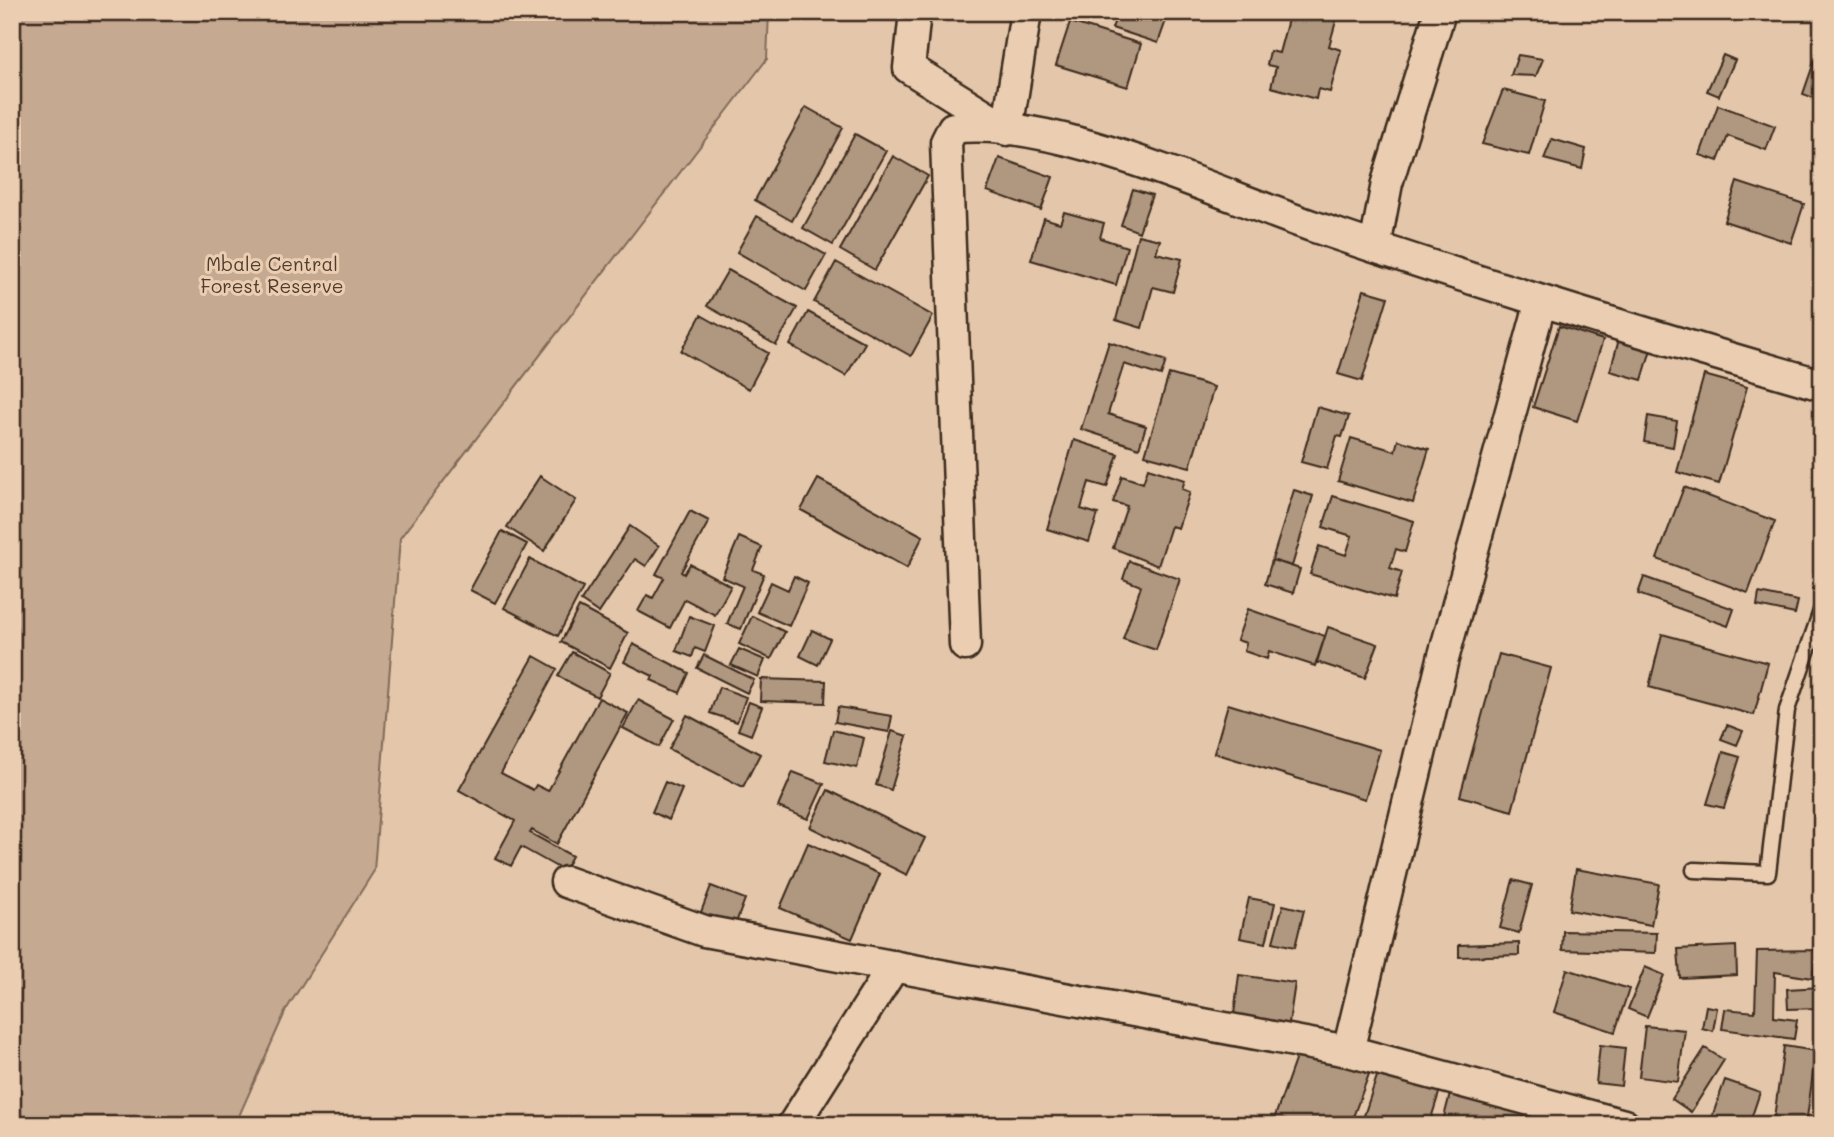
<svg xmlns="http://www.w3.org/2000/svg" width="1834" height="1137" viewBox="0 0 1834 1137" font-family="Mali,sans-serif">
<rect width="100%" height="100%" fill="#e4c7ab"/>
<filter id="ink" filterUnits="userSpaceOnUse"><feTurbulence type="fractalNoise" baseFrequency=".0143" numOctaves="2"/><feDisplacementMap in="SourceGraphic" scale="14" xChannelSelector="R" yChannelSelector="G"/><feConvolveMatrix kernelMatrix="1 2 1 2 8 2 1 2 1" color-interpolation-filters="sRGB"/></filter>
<g filter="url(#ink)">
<!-- green -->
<path fill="#c5aa91" stroke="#806a58" stroke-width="2" d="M12,12H769L767,59L400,538L374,871L286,1010L235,1125H12Z"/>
<!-- building -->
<path fill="#b09780" stroke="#3b2a1e" stroke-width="2" d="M1118,12H1169L1158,43L1112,28Z
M1290,12L1338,14L1329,46L1341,50L1330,92L1318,89L1316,99L1271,87L1276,67L1267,65L1270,51L1279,53Z
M1070,22L1141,44L1128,87L1056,65Z
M1822,39V101L1803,94Z
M1518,55L1543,59L1536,76L1511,75Z
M1723,55L1735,60L1719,96L1707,91Z
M1503,90L1545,101L1529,155L1482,144Z
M1718,105L1775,126L1766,150L1728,136L1718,161L1700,155Z
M806,107L843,128L792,221L755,200Z
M855,134L886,151L833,245L803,228Z
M1552,139L1586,149L1582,169L1544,159Z
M893,156L928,176L875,270L840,250Z
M999,158L1053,177L1041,210L987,191Z
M1737,182L1804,204L1791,243L1724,221Z
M1133,189L1152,195L1139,232L1121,225Z
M1064,212L1104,223L1100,238L1127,247L1116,285L1031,260L1044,218L1060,223Z
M757,216L826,255L806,291L737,252Z
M1138,235L1160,240L1156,253L1182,259L1173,292L1153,287L1142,328L1116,320Z
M836,262L933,316L911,356L814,302Z
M728,270L797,308L776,345L707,306Z
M1364,290L1388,297L1362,381L1338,374Z
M808,312L865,343L846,376L790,345Z
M701,315L768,353L749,389L681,351Z
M1559,326L1603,340L1577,421L1533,407Z
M1620,336L1652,346L1642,380L1610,371Z
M1109,342L1166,361L1161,376L1124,364L1108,414L1146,426L1139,448L1081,429Z
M1169,374L1214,387L1190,467L1145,455Z
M1704,375L1747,387L1719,484L1677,472Z
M1317,407L1349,416L1342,437L1337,436L1327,469L1301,462Z
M1648,416L1677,421L1673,447L1644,442Z
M1351,438L1395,451L1398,440L1429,449L1413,503L1338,481Z
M1074,440L1118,454L1107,487L1089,482L1081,509L1098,514L1089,542L1047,529Z
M1148,468L1185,480L1182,489L1190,492L1178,528L1171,526L1158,566L1113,548L1127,506L1113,502L1122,476L1143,483Z
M540,476L576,500L544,551L507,527Z
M818,479L923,536L907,568L801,510Z
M1684,487L1775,521L1748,593L1657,559Z
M1294,490L1313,496L1292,566L1272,560Z
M1333,496L1414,521L1405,552L1396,549L1390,568L1402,572L1394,599L1310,574L1319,546L1346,555L1352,536L1323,527Z
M690,511L709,521L681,572L684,574L690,564L731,586L715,615L685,599L670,628L638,611L647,595L653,598L664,578L656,574Z
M630,526L659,546L646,566L635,559L599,613L581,601Z
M502,531L527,544L495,603L470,590Z
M739,537L762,547L753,570L764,574L741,629L727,624L743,586L722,577Z
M530,559L583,588L558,636L504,608Z
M1272,560L1300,569L1293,593L1265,584Z
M1129,561L1180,579L1156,650L1123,639L1141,586L1123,579Z
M794,576L808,583L789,626L757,612L771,582L788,590Z
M1644,577L1734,609L1728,626L1638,594Z
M1759,593L1798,601L1795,614L1757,606Z
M579,607L628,633L610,668L561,642Z
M1248,609L1325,636L1315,666L1269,651L1267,659L1244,651L1246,643L1237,640Z
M689,616L715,626L705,652L695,648L692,657L676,651Z
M752,616L785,632L771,659L739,644Z
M1328,627L1378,644L1365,678L1317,662Z
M812,630L830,639L818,665L800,656Z
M1662,634L1768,663L1754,715L1649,687Z
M633,644L689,673L680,693L651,680L653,676L624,662Z
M739,649L765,660L758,677L731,665Z
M572,652L610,673L597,697L558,676Z
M1499,654L1551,668L1512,811L1460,796Z
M704,655L754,680L747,693L697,668Z
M534,656L557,669L501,773L533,790L536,785L548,791L599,698L628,713L557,844L532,830L530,833L572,856L564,871L521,847L511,866L495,858L515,821L459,790Z
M761,679L826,681L825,703L760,701Z
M719,687L746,697L737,722L710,713Z
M638,700L674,719L659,747L623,728Z
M749,702L762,707L751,735L738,730Z
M1228,704L1380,750L1365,799L1214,753Z
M838,707L892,716L889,732L835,722Z
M687,715L760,754L743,787L669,749Z
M1727,725L1743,731L1737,745L1721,739Z
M833,730L864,738L857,768L825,761Z
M892,731L907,736L891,790L876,785Z
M1723,752L1740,757L1724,808L1707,804Z
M793,772L824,784L808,819L778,807Z
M665,782L682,789L669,820L652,812Z
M828,790L925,838L907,875L810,827Z
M808,843L880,874L852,939L780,908Z
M1576,869L1659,884L1651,925L1569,910Z
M1513,880L1532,885L1519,933L1500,928Z
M711,886L745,899L732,933L698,920Z
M1249,898L1275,903L1266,943L1240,938Z
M1283,905L1304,910L1295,947L1273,942Z
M1563,931L1657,933L1656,953L1562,950Z
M1519,943V955L1459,957V945Z
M1736,946L1737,975L1680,978L1678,949Z
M1818,950L1812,978L1775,972L1774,1017L1797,1020L1794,1039L1722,1029L1725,1009L1755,1012L1757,951Z
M1645,967L1664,975L1647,1017L1628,1009Z
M1567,969L1629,989L1615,1032L1554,1012Z
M1239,975L1295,983L1288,1030L1233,1022Z
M1822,987V1008L1788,1009L1787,989Z
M1706,1006L1717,1008L1713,1031L1702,1028Z
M1820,1016L1822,1017V1031L1817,1029Z
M1645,1026L1685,1030L1678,1082L1639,1077Z
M1600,1045L1625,1048L1621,1086L1596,1083Z
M1784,1046L1816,1051L1806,1125H1773Z
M1705,1048L1724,1060L1691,1112L1672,1099Z
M1299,1049L1369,1074L1350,1125H1272Z
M1379,1070L1440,1090L1429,1125H1361Z
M1725,1080L1760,1092L1749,1125H1725L1711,1120Z
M1451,1090L1525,1110L1521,1125H1442Z
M1540,1113L1569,1125H1536Z"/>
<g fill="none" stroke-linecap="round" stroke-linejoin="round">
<defs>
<path id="service" d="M1694,870L1768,873L1787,710L1822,608"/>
<path id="minor" d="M915,12L909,68L1004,127
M1007,130L1026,12
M1375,247L1387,183L1440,12
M965,645L946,142L953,128C1053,115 1218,194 1315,227C1482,284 1652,336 1822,385
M566,882L704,931L1348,1051L1624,1125
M1348,1051L1443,659L1541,301
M793,1125L894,966"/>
</defs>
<!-- service casing -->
<use href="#service" stroke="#3b2a1e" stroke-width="19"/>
<!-- minor casing -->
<use href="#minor" stroke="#3b2a1e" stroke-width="35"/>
<!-- service -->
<use href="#service" stroke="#ebceb1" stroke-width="14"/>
<!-- minor -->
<use href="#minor" stroke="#ebceb1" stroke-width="30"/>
</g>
</g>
<g text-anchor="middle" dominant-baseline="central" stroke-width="6" stroke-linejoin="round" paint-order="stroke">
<!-- park labels -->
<g font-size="19" fill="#503d2f" stroke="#ebceb1">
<text x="272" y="263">Mbale Central<tspan x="272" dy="22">Forest Reserve</tspan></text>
</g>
</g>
<!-- margin -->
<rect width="1834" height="1137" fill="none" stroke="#ebceb1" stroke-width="42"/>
<rect x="21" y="21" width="1792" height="1095" fill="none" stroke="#3b2a1e" stroke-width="2.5" filter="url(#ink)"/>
</svg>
